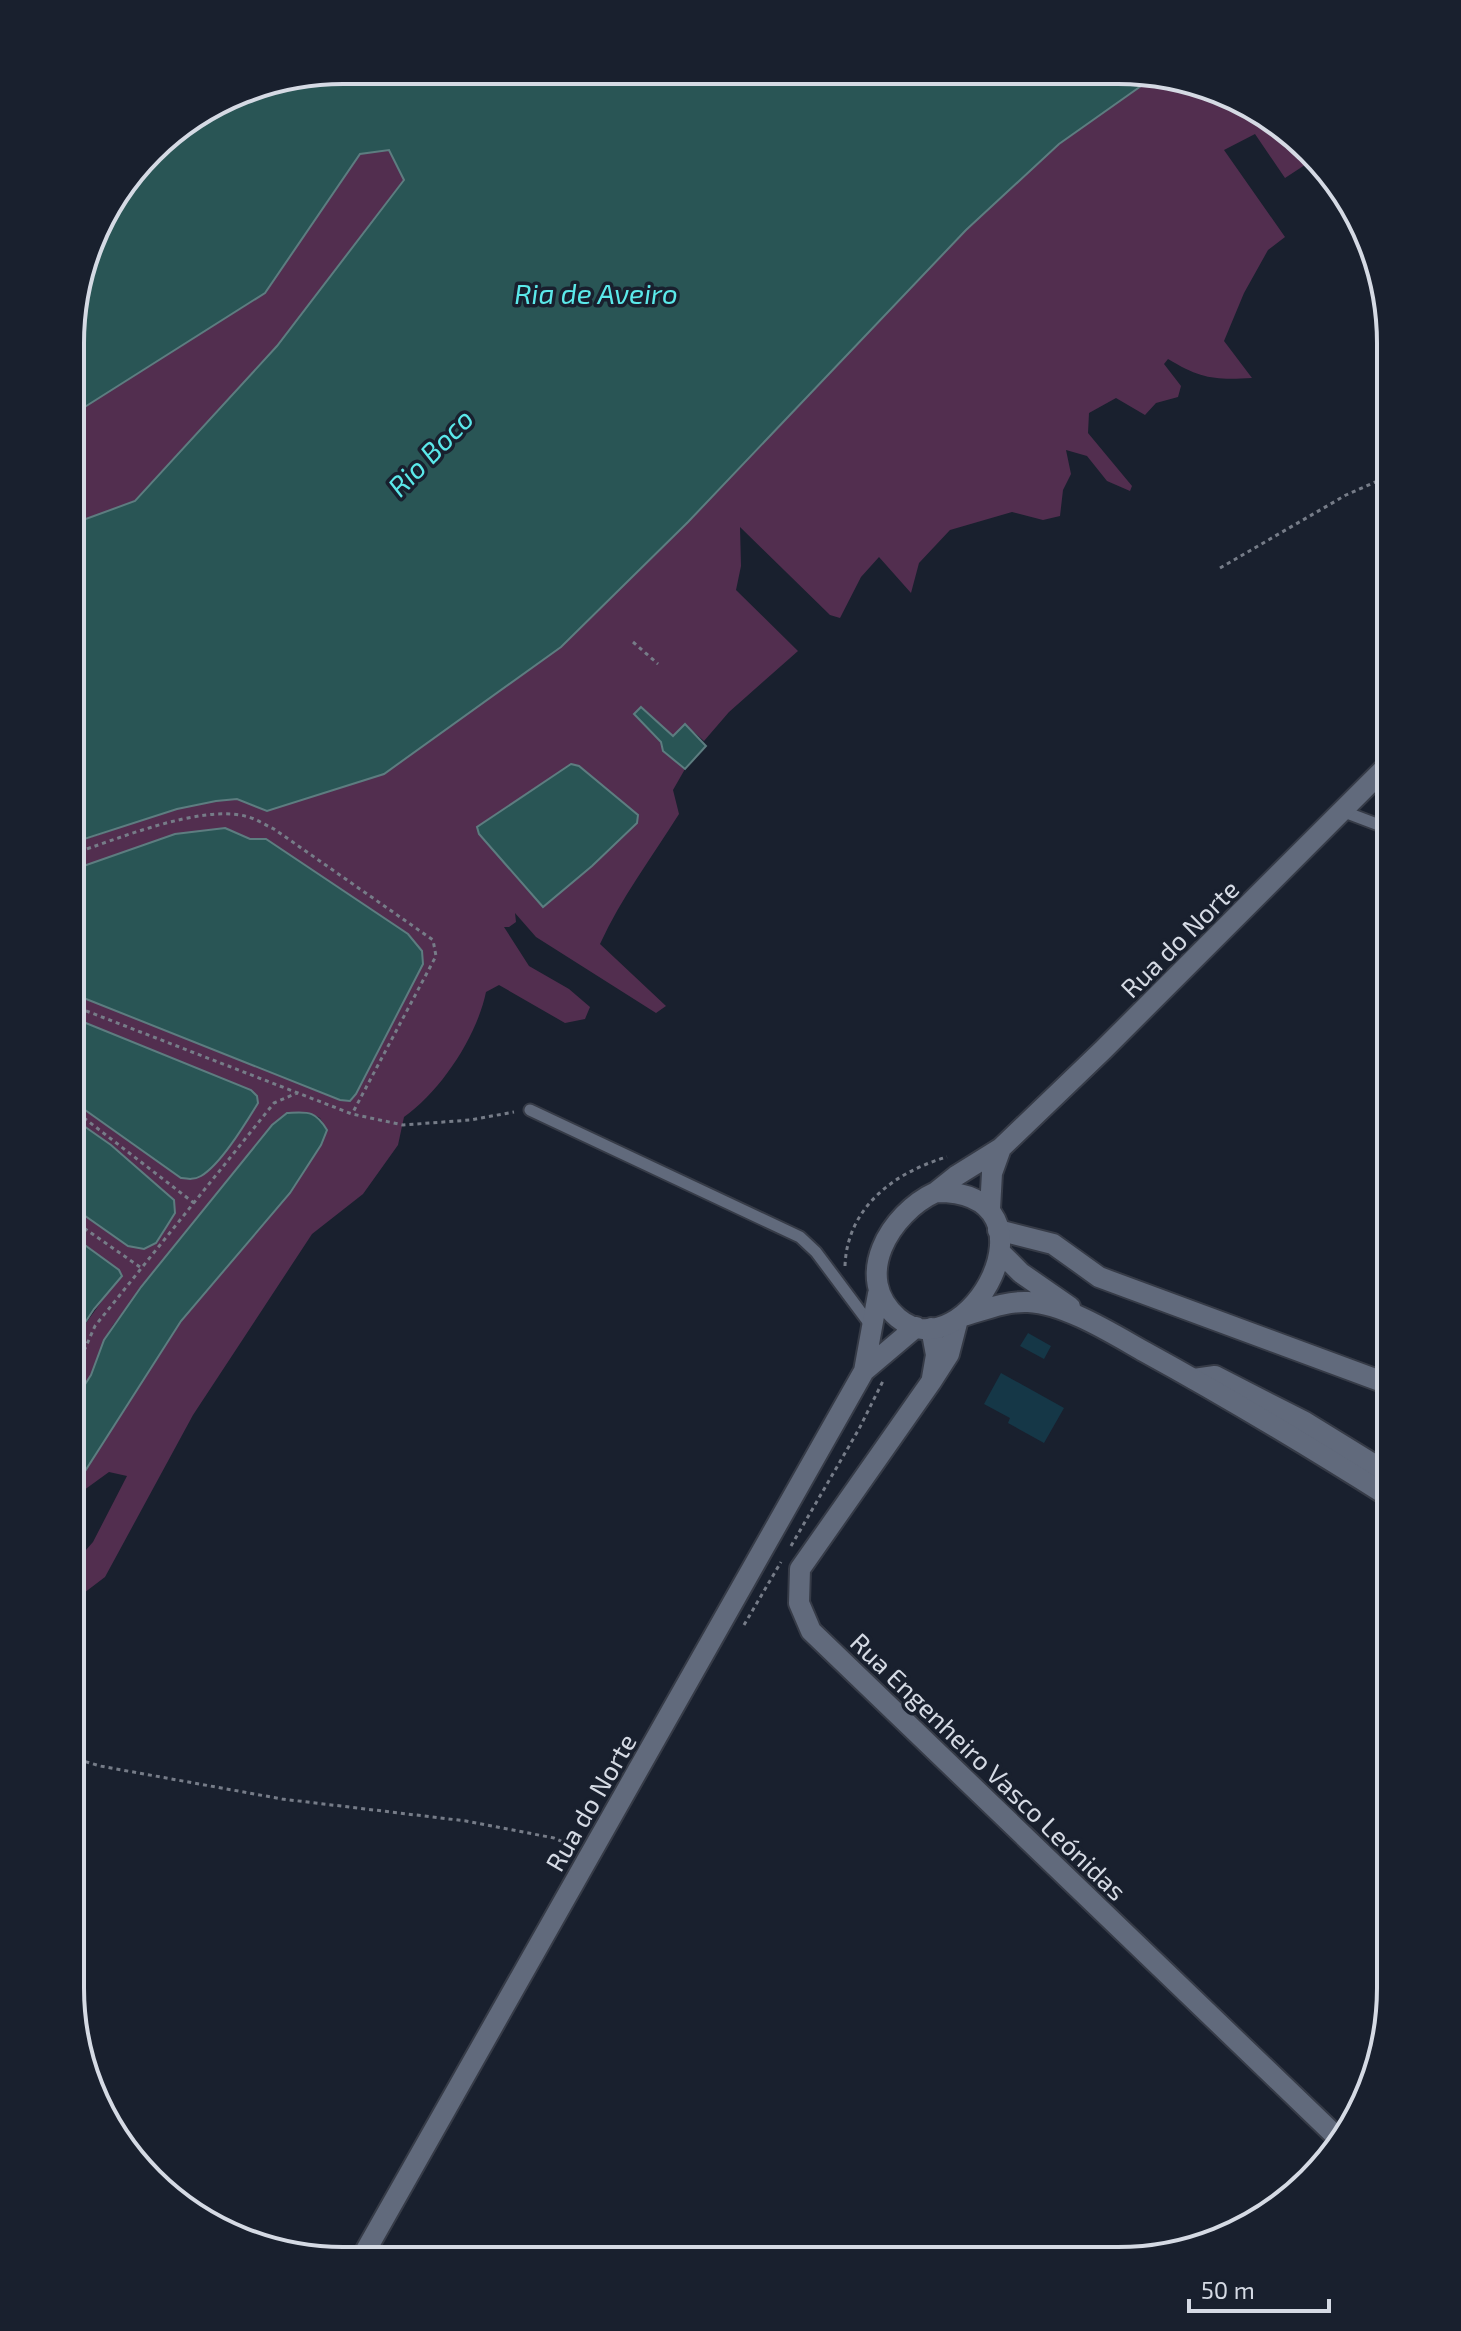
<svg xmlns="http://www.w3.org/2000/svg" width="1461" height="2331" viewBox="0 0 1461 2331" font-family="'Exo 2',sans-serif">
<rect width="100%" height="100%" fill="#19202e"/>
<!-- green -->
<path fill="#522e4f" fill-rule="evenodd" d="M1158,74L1285,127L1311,161L1285,178L1255,134L1224,150L1285,237L1268,250L1244,293L1224,341L1252,378C1215,380 1201,379 1168,359L1164,364L1181,386L1178,397L1156,403L1145,415L1116,398L1089,413L1088,433L1132,486L1130,491L1107,481L1087,456L1066,450L1071,474L1063,490L1060,516L1043,520L1012,512L950,530L919,563L911,593L879,557L861,577L840,618L830,615L740,527L741,566L736,590L798,651L729,712L704,741L685,724L673,736L642,707L635,714L661,742L664,751L685,769L673,790L679,814C652,857 621,898 600,944L666,1006L656,1013L536,937L515,913L516,922L509,927H504L529,966L569,989L590,1007L585,1019L565,1023L499,985L486,992C477,1036 441,1091 404,1117L398,1145L363,1194L312,1234L193,1415L105,1577L80,1596L71,1592V1567L93,1542L127,1476L109,1472L80,1493L71,1511V1493L181,1321L290,1193L321,1145L327,1130L320,1118L310,1113L272,1125L113,1325L104,1340L91,1375L71,1406V1344L104,1298L119,1270L71,1235V1206L128,1246L111,1145L71,1117V1100L181,1178L203,1175L238,1135L258,1103L251,1090L71,1017V993L340,1100L349,1101L356,1094L423,964L422,951L266,839H250L225,828L72,870V843C110,834 205,792 238,799C248,801 258,807 267,811L561,647L688,522L966,230L1059,144ZM571,764L579,766L637,816V823L592,866L543,907L479,834L525,795Z
M389,150L404,180L277,346L134,501L72,524V415L265,293L360,154Z"/>
<!-- water -->
<path fill="#295555" stroke="#5d7d80" stroke-width="2" d="M343,70L1158,74L1059,144L966,230L688,522L561,647L384,774L267,811L237,799L216,801L177,809L72,843V524L135,501L277,346L404,180L389,150L360,154L265,293L72,415V307L98,222L132,177L184,125L239,91Z
M641,707L673,736L685,724L706,746L685,769L663,751L661,742L634,714Z
M571,764L579,766L638,815L637,823L592,866L543,907L479,834L477,827Z
M225,828L250,839H266L408,934L422,951L423,964L356,1094L350,1101L340,1100L71,993L72,870L175,834Z
M71,1017L251,1090L257,1096L258,1103C245,1124 221,1164 201,1176C194,1180 188,1179 181,1178L71,1100Z
M287,1113C308,1112 315,1110 327,1130L321,1145L290,1193L181,1321L71,1493V1406L91,1375L104,1340L141,1287L272,1125Z
M71,1117L111,1145L174,1200L175,1213L165,1229L156,1243L144,1249L128,1246L71,1206Z
M71,1235L119,1270L122,1276L94,1309L71,1344Z"/>
<!-- building -->
<path fill="#153747" d="M1028,1333L1051,1346L1044,1359L1020,1346Z
M1001,1373L1064,1408L1044,1443L1008,1423L1010,1418L984,1404Z"/>
<g fill="none" stroke-linecap="round" stroke-linejoin="round">
<defs>
<path id="lane" d="M1342,811L1379,825L1391,812
M530,1110L800,1237L816,1252L872,1327"/>
<path id="street" d="M998,1230L1053,1244L1099,1277L1391,1385
M958,1319L949,1354L931,1382L800,1569L799,1603L811,1631L1342,2142
M931,1328L936,1355L932,1378
M1194,1379L1215,1376L1305,1422L1391,1475"/>
<path id="secondary" d="M936,1192L956,1176L1001,1148L1103,1050L1391,762
M936,1192C1068,1191 966,1376 898,1318C851,1278 890,1213 936,1192Z
M990,1209L992,1173L1001,1148
M1001,1253L1021,1273L1070,1307
M963,1316C984,1310 1006,1301 1028,1302C1066,1304 1113,1334 1145,1352C1229,1398 1310,1447 1391,1498
M864,1371L916,1327
M361,2259L864,1371L878,1294"/>
</defs>
<!-- lane casing -->
<use href="#lane" stroke="#363b47" stroke-width="15"/>
<!-- street casing -->
<use href="#street" stroke="#363b47" stroke-width="24"/>
<!-- secondary casing -->
<use href="#secondary" stroke="#363b47" stroke-width="24"/>
<!-- path -->
<path stroke="#767c88" stroke-width="3" stroke-dasharray="4 4" stroke-linecap="butt" d="M1220,568L1346,495L1391,475
M633,642L658,664
M72,854C118,839 198,805 245,816C255,818 265,825 274,829L433,940L436,956L352,1114
M71,1005L352,1114L403,1125L470,1120L514,1112
M71,1108L194,1203
M71,1219L140,1267
M845,1266C847,1207 895,1172 947,1157
M71,1380L95,1326L274,1103L297,1093
M791,1546L859,1429L883,1381
M744,1625L781,1562
M70,1757L100,1766L282,1799L466,1821L554,1838L572,1846"/>
<!-- lane -->
<use href="#lane" stroke="#616a7c" stroke-width="11"/>
<!-- street -->
<use href="#street" stroke="#616a7c" stroke-width="20"/>
<!-- secondary -->
<use href="#secondary" stroke="#616a7c" stroke-width="20"/>
</g>
<g text-anchor="middle" dominant-baseline="central" stroke-width="7" stroke-linejoin="round" paint-order="stroke">
<!-- street labels -->
<g font-size="26" fill="#d5dae4" stroke="#19202e">
<text transform="translate(1179 938) rotate(-45)">Rua do Norte</text>
<text transform="translate(989 1766) rotate(44)">Rua Engenheiro Vasco Leónidas</text>
<text transform="translate(590 1802) rotate(-60)">Rua do Norte</text>
</g>
<!-- water labels -->
<g font-size="28" font-style="italic" fill="#5be9ea" stroke="#19202e">
<text x="596" y="293">Ria de Aveiro</text>
<text transform="translate(430 452) rotate(-46)">Rio Boco</text>
</g>
</g>
<!-- crop -->
<path d="M0 0H1461V2331H0ZM343 84H1118A259 259 0 0 1 1377 343V1988A259 259 0 0 1 1118 2247H343A259 259 0 0 1 84 1988V343A259 259 0 0 1 343 84Z" fill="#19202e" fill-rule="evenodd"/>
<path fill="none" stroke="#d5dae4" stroke-width="4" d="M343 84H1118A259 259 0 0 1 1377 343V1988A259 259 0 0 1 1118 2247H343A259 259 0 0 1 84 1988V343A259 259 0 0 1 343 84Z"/>
<!-- scale -->
<path d="M1189 2299v12h140v-12" fill="none" stroke="#d5dae4" stroke-width="4"/>
<text x="1201" y="2299" font-size="24" fill="#d5dae4" stroke="#19202e" stroke-width="6" paint-order="stroke">50 m</text>
</svg>
